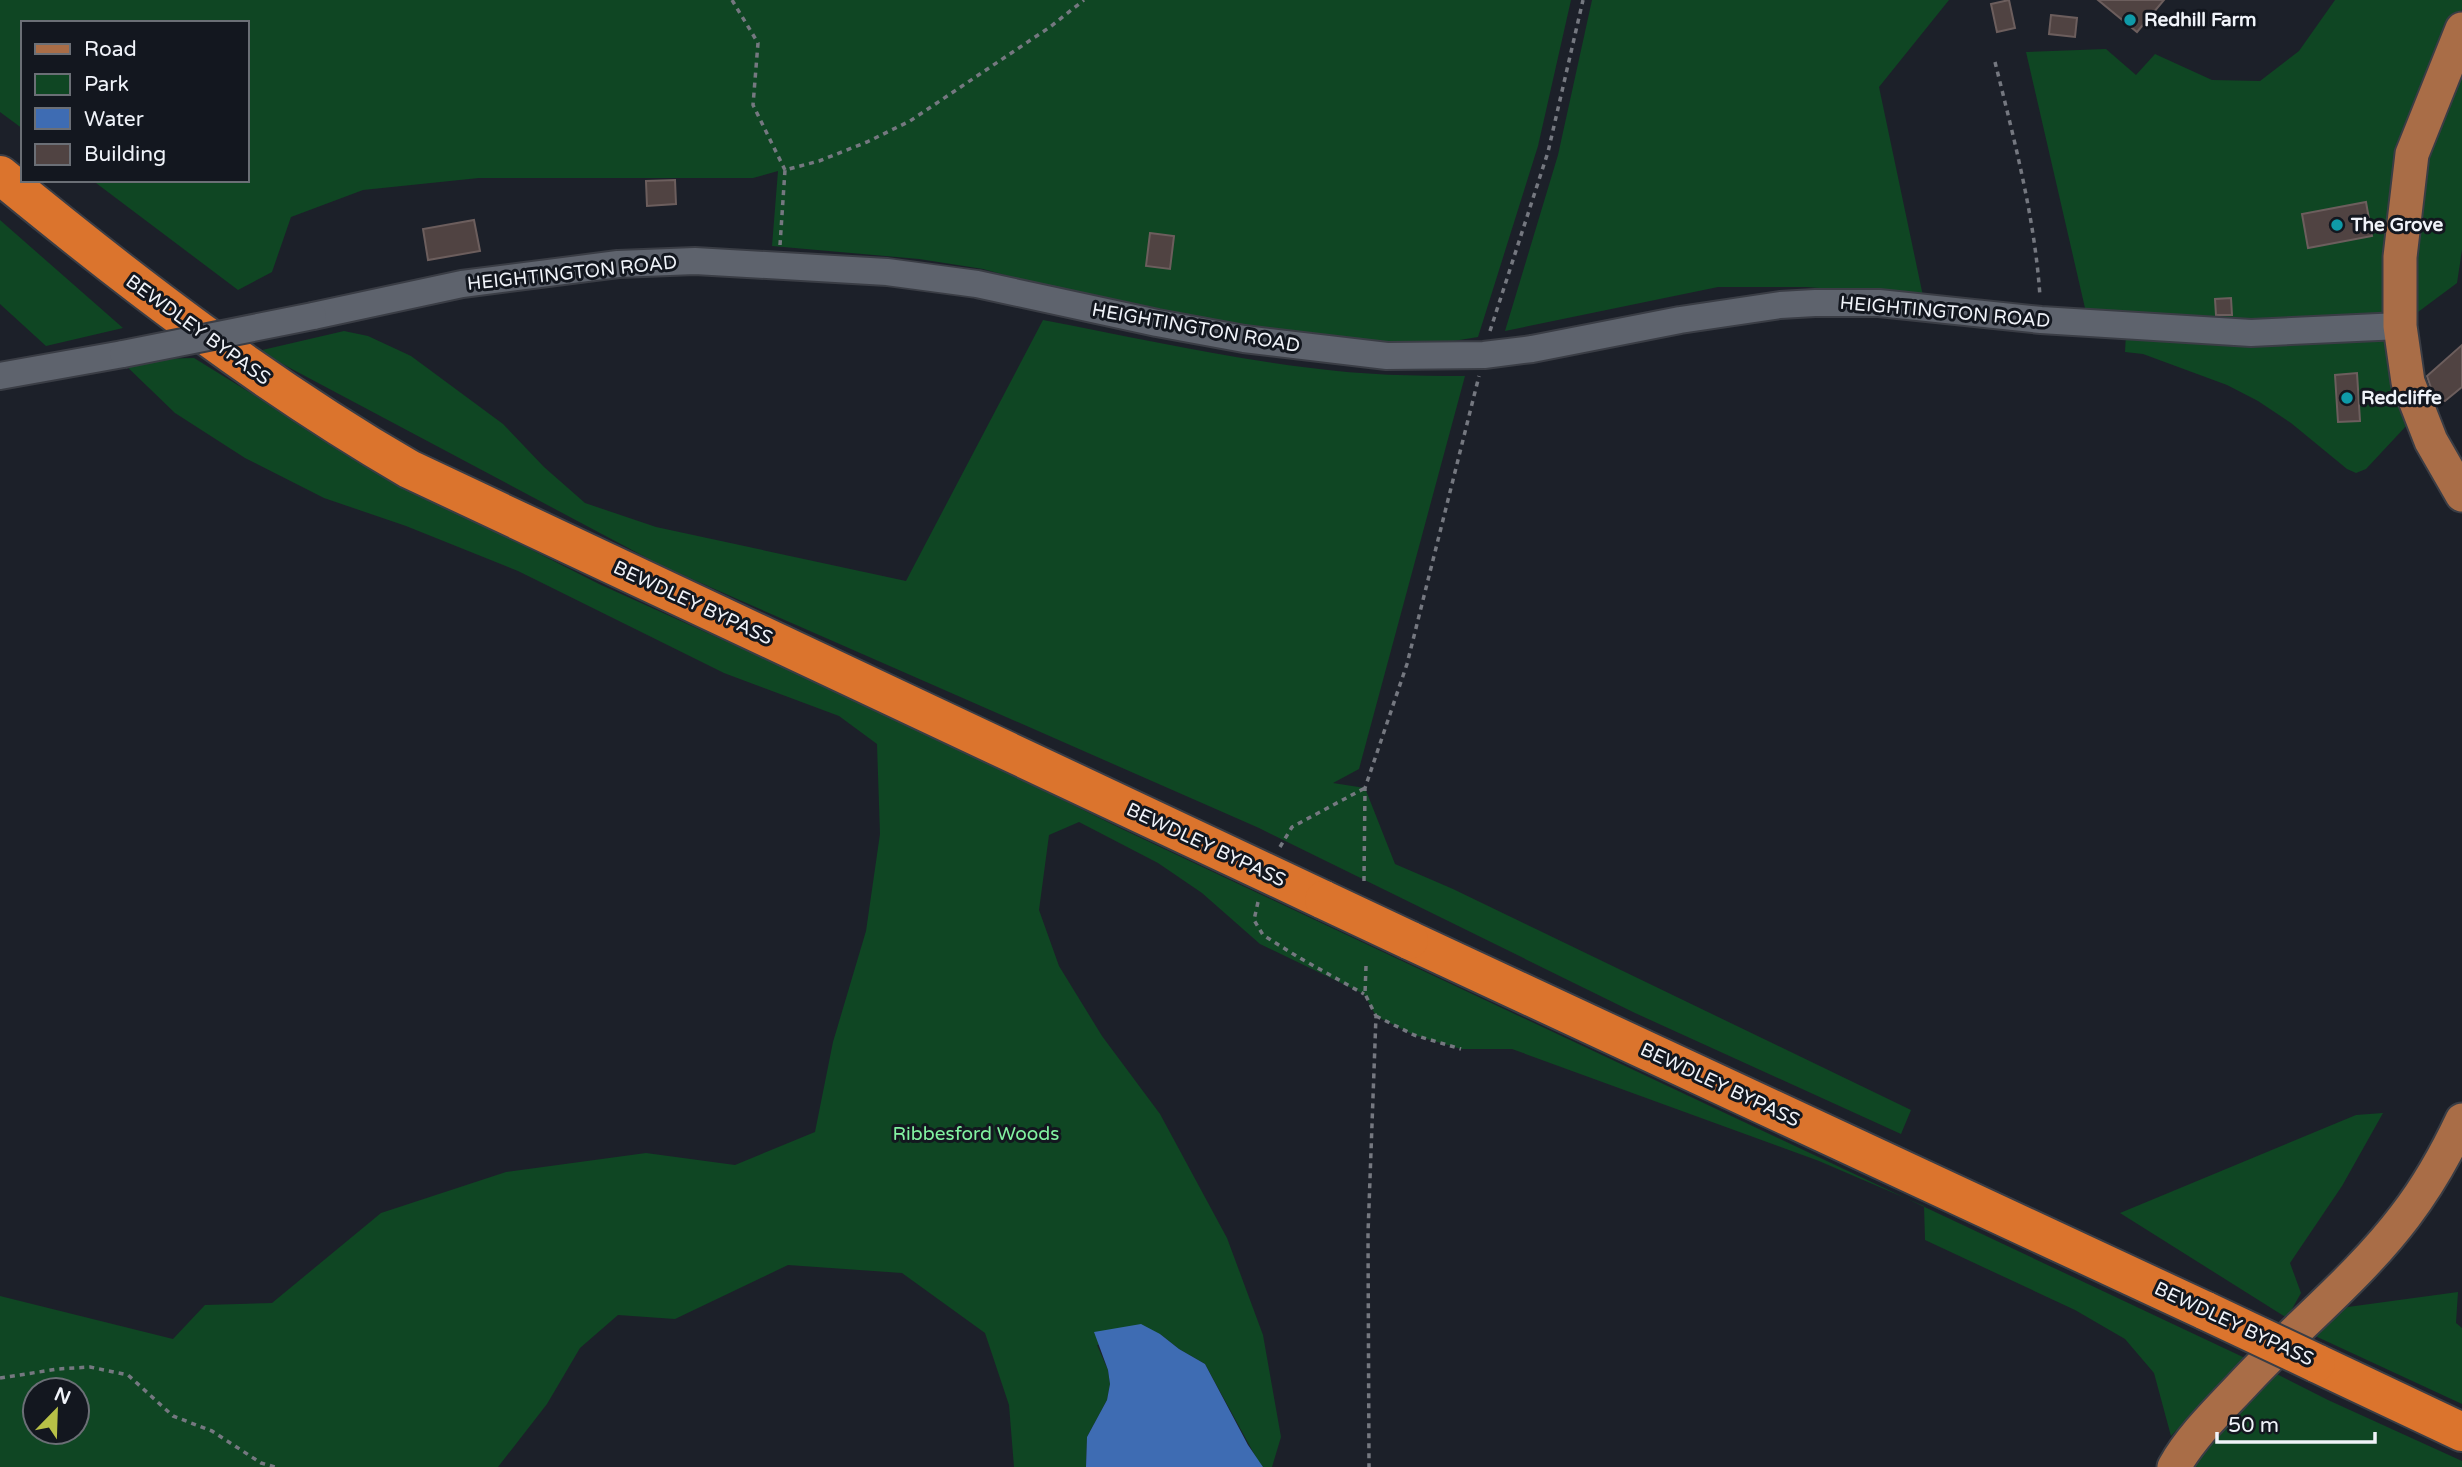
<svg xmlns="http://www.w3.org/2000/svg" width="2462" height="1467" viewBox="0 0 2462 1467" font-family="'Varela Round',sans-serif">
<rect width="100%" height="100%" fill="#1c2029"/>
<!-- green -->
<path fill="#0f4623" fill-rule="evenodd" d="M0,0H1571L1538,146L1478,337L1435,344L1382,345L1335,340L1153,309L1045,286L983,269L919,259L772,246L778,171L753,178H479L363,190L291,217L272,272L238,290L92,180H247V23H23V129L0,112Z
M1592,0H1949L1879,87L1923,296L1806,287H1718L1505,331L1558,155Z
M2335,0H2462V9L2432,86L2395,316L2231,322L2085,308L2026,52L2106,49L2136,75L2155,54L2212,80L2260,81L2299,51Z
M2462,54V250L2457,283L2414,315L2409,239L2420,160Z
M0,220L123,328L46,346L0,304Z
M1043,320C1132,337 1221,357 1311,368C1362,375 1414,376 1465,376L1359,769L1333,783L1365,788L1395,864L1453,889L1911,1110L1901,1134L1635,1013L1259,828L662,566L258,351L344,331L368,336L411,356L503,424L544,467L585,503L656,527L906,581Z
M2126,334L2385,339L2408,424L2366,469L2356,473L2347,469L2291,423L2258,401L2227,385L2143,354L2125,352Z
M194,358L382,474L599,584L898,719L1122,829L2245,1358L2171,1436L2154,1373L2125,1339L2075,1310L1925,1240L1924,1206L1819,1161L1512,1049H1461L1414,1035L1376,1016L1364,994L1260,944L1202,893L1158,863L1079,822L1049,835L1039,910L1059,966L1102,1036L1160,1114L1227,1238L1263,1335L1281,1437L1272,1467H1263L1258,1461L1205,1364L1179,1349L1160,1334L1097,1345L1108,1370L1110,1384L1107,1400L1087,1437L1086,1467H1014L1009,1405L985,1333L902,1273L788,1265L675,1319L618,1315L580,1348L547,1404L498,1467H0V1296L173,1339L205,1305L272,1303L381,1213L506,1172L646,1153L735,1165L815,1132L833,1042L866,931L880,834L877,744L839,716L724,673L518,571L406,526L324,498L245,458L175,413L120,360ZM35,1390H77V1432H35Z
M2383,1113L2342,1186L2290,1263L2301,1293L2287,1318L2120,1213L2356,1115Z
M2458,1292L2456,1323L2462,1328V1404L2313,1335L2333,1309Z
M2271,1371L2328,1400L2462,1461V1467H2189Z"/>
<!-- water -->
<path fill="#3e6cb3" d="M1141,1324L1160,1334L1179,1349L1205,1364L1248,1445L1263,1467H1086L1087,1437L1107,1400L1110,1384L1108,1370L1094,1332Z"/>
<!-- building -->
<path fill="#504342" stroke="#6c5e5d" stroke-width="2" d="M2009,0L2015,28L1997,32L1991,4Z
M2098,0H2164L2137,32Z
M2051,15L2077,18L2075,37L2049,34Z
M675,180L676,204L647,206L646,181Z
M2366,202L2372,236L2308,248L2302,214Z
M474,220L480,251L428,260L423,229Z
M1150,233L1174,236L1170,269L1146,266Z
M2231,298L2232,315H2216L2215,299Z
M2462,345V387L2445,401L2438,400L2434,397L2427,376Z
M2357,373L2360,421L2338,422L2335,375Z"/>
<g fill="none" stroke-linecap="round" stroke-linejoin="round">
<defs>
<path id="minor" d="M313,316L462,284L618,264L695,261L887,272L977,284L1157,323L1244,339L1387,356L1484,355L1532,349L1680,320L1780,305L1815,303H1879L2041,320L2251,333L2400,326
M0,376L123,354"/>
<path id="major" d="M2462,29L2412,154L2400,257V326L2408,382L2431,441L2462,495
M2174,1467C2192,1435 2221,1408 2246,1381C2297,1326 2359,1277 2405,1216C2428,1186 2446,1154 2462,1120"/>
<path id="highway" d="M0,175C130,282 263,384 409,469L1324,900
M1409,940L2206,1311
M2316,1363L2462,1432"/>
</defs>
<!-- minor casing -->
<use href="#minor" stroke="#3a3d45" stroke-width="30"/>
<!-- major casing -->
<use href="#major" stroke="#3a3d45" stroke-width="37"/>
<!-- highway casing -->
<use href="#highway" stroke="#3a3d45" stroke-width="42"/>
<!-- path -->
<path stroke="#757880" stroke-width="3.5" stroke-dasharray="5 5" stroke-linecap="butt" d="M732,0L758,43L753,105L785,170
M1995,62C2014,139 2035,218 2040,297
M780,245L785,170L819,161L867,142L910,121L1050,27L1084,0
M1490,331L1548,152L1583,0
M1280,847L1292,827L1365,788
M1364,881L1365,788L1407,664L1479,376
M1258,902L1254,920L1263,935L1298,957L1364,994
M1366,966L1365,994L1376,1016L1368,1233L1369,1467
M1376,1016L1414,1035L1461,1049
M0,1378L58,1369L90,1367L128,1375L173,1416L212,1431L261,1463L275,1467"/>
<!-- minor -->
<use href="#minor" stroke="#5e636d" stroke-width="26"/>
<!-- major -->
<use href="#major" stroke="#a96d47" stroke-width="33"/>
<!-- highway -->
<use href="#highway" stroke="#db742d" stroke-width="38"/>
<defs>
<path id="minor-bridge" d="M123,354L313,316"/>
<path id="highway-bridge" d="M1324,900L1409,940
M2206,1311L2316,1363"/>
</defs>
<!-- minor-bridge casing -->
<use href="#minor-bridge" stroke="#3a3d45" stroke-width="30" stroke-linecap="butt"/>
<!-- highway-bridge casing -->
<use href="#highway-bridge" stroke="#3a3d45" stroke-width="42" stroke-linecap="butt"/>
<!-- minor-bridge -->
<use href="#minor-bridge" stroke="#5e636d" stroke-width="26"/>
<!-- highway-bridge -->
<use href="#highway-bridge" stroke="#db742d" stroke-width="38"/>
</g>
<!-- markers -->
<g fill="#0f9aa8" stroke="#13171f" stroke-width="2.5">
<circle cx="2130" cy="20" r="7"/>
<circle cx="2337" cy="225" r="7"/>
<circle cx="2347" cy="398" r="7"/>
</g>
<g text-anchor="middle" dominant-baseline="central" stroke-width="6" stroke-linejoin="round" paint-order="stroke">
<!-- poi labels -->
<g font-size="19" font-weight="bold" fill="#f0f3f9" stroke="#13171f" text-anchor="start">
<text x="2144" y="20">Redhill Farm</text>
<text x="2351" y="225">The Grove</text>
<text x="2361" y="398">Redcliffe</text>
</g>
<!-- street labels -->
<g font-size="19" fill="#f0f3f9" stroke="#13171f">
<text transform="translate(572 273) rotate(-6)">HEIGHTINGTON ROAD</text>
<text transform="translate(1945 312) rotate(5)">HEIGHTINGTON ROAD</text>
<text transform="translate(1196 328) rotate(10)">HEIGHTINGTON ROAD</text>
<text transform="translate(198 330) rotate(36)">BEWDLEY BYPASS</text>
<text transform="translate(693 603) rotate(25)">BEWDLEY BYPASS</text>
<text transform="translate(1206 845) rotate(25)">BEWDLEY BYPASS</text>
<text transform="translate(1720 1085) rotate(25)">BEWDLEY BYPASS</text>
<text transform="translate(2234 1324) rotate(25)">BEWDLEY BYPASS</text>
</g>
<!-- park labels -->
<g font-size="19" fill="#82f2a1" stroke="#13171f">
<text x="976" y="1134">Ribbesford Woods</text>
</g>
</g>
<!-- legend -->
<rect x="21" y="21" width="228" height="161" fill="#13171f" stroke="#6b6f76" stroke-width="2"/>
<rect x="35" y="44" width="35" height="10" fill="#a96d47" stroke="#6b6f76" stroke-width="2"/>
<text x="84" y="56" font-size="21" fill="#f0f3f9">Road</text>
<rect x="35" y="74" width="35" height="21" fill="#0f4623" stroke="#6b6f76" stroke-width="2"/>
<text x="84" y="91" font-size="21" fill="#f0f3f9">Park</text>
<rect x="35" y="108" width="35" height="21" fill="#3e6cb3" stroke="#6b6f76" stroke-width="2"/>
<text x="84" y="126" font-size="21" fill="#f0f3f9">Water</text>
<rect x="35" y="144" width="35" height="21" fill="#504342" stroke="#6b6f76" stroke-width="2"/>
<text x="84" y="161" font-size="21" fill="#f0f3f9">Building</text>
<!-- north arrow -->
<g transform="translate(56 1411) rotate(23)"><circle r="33" fill="#13171f" stroke="#6b6f76" stroke-width="2"/>
<path d="M0-5L12 26L0 18L-12 26Z" fill="#b8c147"/>
<text y="-10" font-size="19" font-weight="bold" text-anchor="middle" fill="#f0f3f9">N</text>
</g>
<!-- scale -->
<path d="M2217 1432v10h158v-10" fill="none" stroke="#f0f3f9" stroke-width="3.5"/>
<text x="2228" y="1432" font-size="21" fill="#f0f3f9" stroke="#13171f" stroke-width="5" paint-order="stroke">50 m</text>
</svg>
